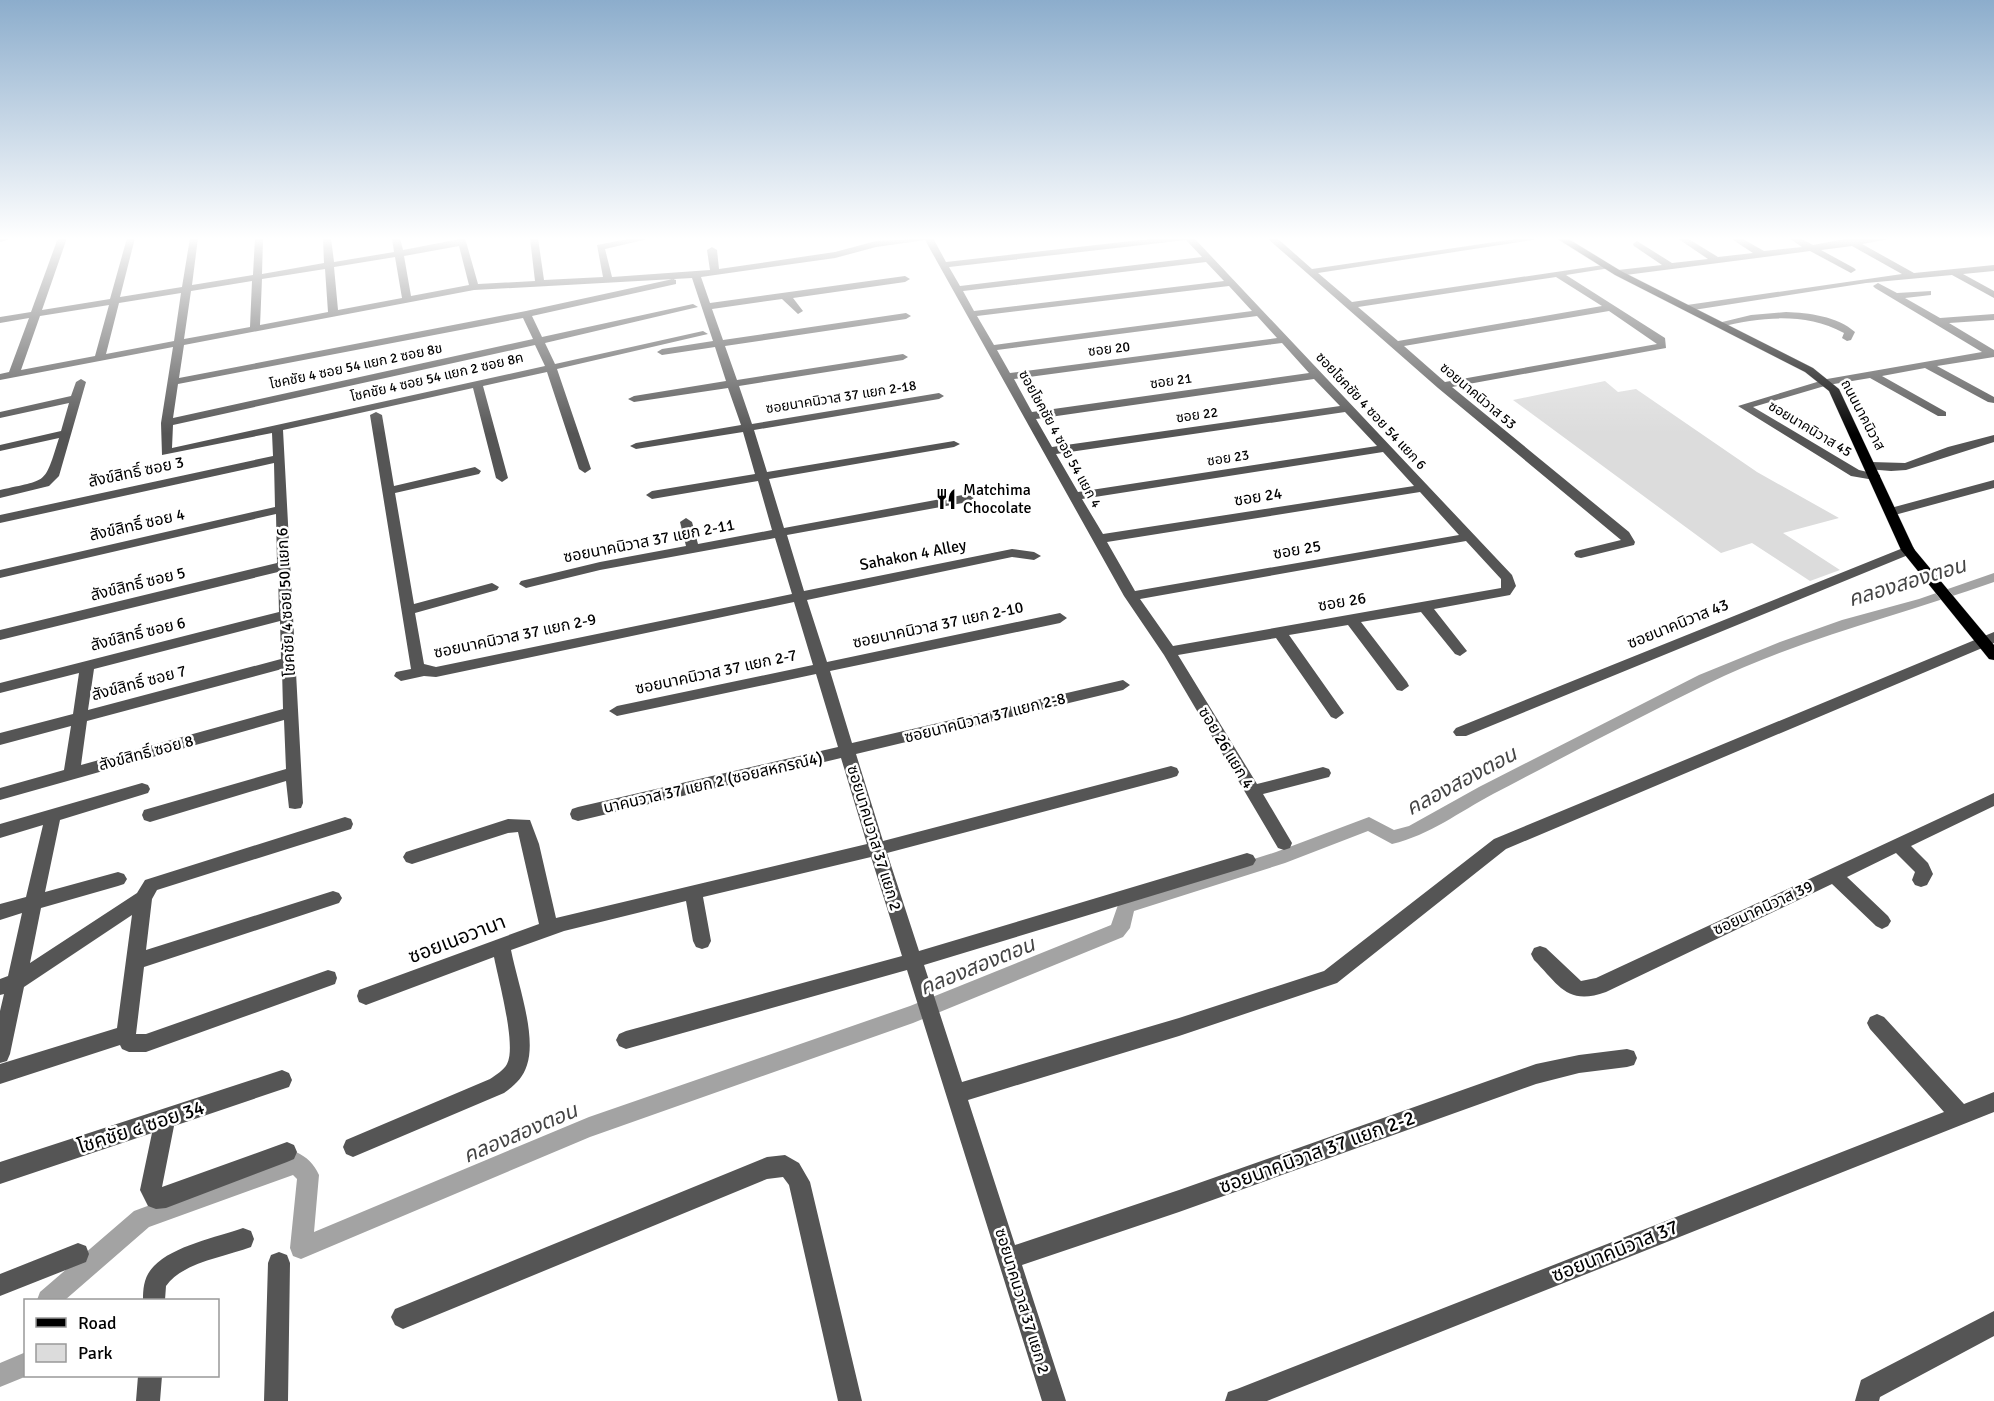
<svg xmlns="http://www.w3.org/2000/svg" width="1994" height="1401" viewBox="0 0 1994 1401" font-family="Signika,'Noto Sans Thai',sans-serif">
<rect width="100%" height="100%" fill="#fff"/>
<!-- green -->
<path fill="#dcdcdc" d="M1605,381L1618,392L1636,389L1757,472L1839,518L1783,533L1840,570L1810,581L1752,543L1721,553L1513,400Z"/>
<g fill="none" stroke-linecap="round" stroke-linejoin="round">
<!-- canal -->
<path fill="#a3a3a3" fill-rule="evenodd" d="M1994,573V582C1898,616 1799,639 1707,684C1635,719 1564,757 1493,794C1459,812 1430,835 1392,844L1368,831L1285,863L1134,911L1130,928L1123,937L913,1023L590,1137L301,1259L293,1256L290,1248L297,1179L293,1175L149,1227L65,1300H37L40,1292L134,1211L142,1208L296,1152C307,1157 314,1164 319,1175L314,1232L589,1117L910,1006L1111,925L1119,902L1124,900L1276,852L1369,817L1394,830L1409,826L1479,787L1699,675L1780,642L1842,620L1919,599Z
M26,1352L27,1376L0,1387V1363Z"/>
<defs>
<path id="major" d="M1556,238H1567L1621,271L1813,368L1839,389L1914,549L1994,645V660L1989,659L1901,550L1829,391L1805,372L1615,275Z"/>
</defs>
<!-- major casing -->
<use href="#major" stroke="#dbdbdb" stroke-width="1"/>
<!-- minor -->
<path fill="#555" fill-rule="evenodd" d="M0,238H14L0,242Z
M58,238H67L42,310L110,299L127,238H135L120,297L182,287L190,238H198L192,285L253,275L255,238H263L262,274L324,263L323,238H331L334,262L394,252L392,238H400L403,250L465,238L478,284L535,281L530,238H538L544,280L603,277L597,245L633,238H652L605,249L612,277L710,270L707,250L712,247L717,250L719,269L835,252L876,241L933,238L946,262L1158,238H1194L1512,575L1516,586L1510,595L1434,609L1467,651L1460,656L1455,654L1421,612L1361,622L1407,682L1409,686L1402,691L1397,690L1348,625L1289,635L1344,713L1336,719L1331,717L1276,638L1178,655L1257,784L1323,767L1329,769L1331,773L1329,777L1263,794L1292,843L1290,848L1284,850L1278,848L1164,655L1124,596L925,240L876,247L835,258L701,277L710,303L905,276L910,279L905,282L793,298L803,311L798,314L782,299L712,309L723,340L906,313L911,316L906,319L725,346L737,380L903,354L908,357L903,360L739,386L752,424L939,393L944,396L939,399L754,430L767,472L954,441L960,444L954,447L769,479L784,528L968,494L974,498L968,502L787,535L804,591L1012,549L1034,552L1041,556L1034,560L1012,557L807,600L827,662L1060,613L1067,618L1060,623L830,671L852,743L1123,680L1130,685L1123,690L856,754L883,841L1171,766L1177,768L1179,772L1177,776L1171,778L887,853L919,951L1247,853L1253,855L1256,860L1253,865L1247,867L924,965L962,1082L1179,1018L1324,971L1494,839L1994,632V643L1506,849L1337,983L1179,1036L968,1100L1015,1245L1179,1190L1536,1064L1579,1055L1627,1049L1634,1051L1637,1058L1634,1065L1627,1067L1579,1073L1536,1084L1179,1212L1022,1265L1066,1401H1042L907,970L626,1049L619,1046L616,1040L619,1034L626,1031L902,956L871,857L703,897L711,941L708,947L702,949L696,947L693,941L686,901L564,931L511,950C517,981 537,1035 527,1065C523,1078 515,1085 504,1093L353,1157L346,1154L343,1147L346,1140L490,1079C496,1075 504,1070 507,1064C517,1046 498,978 494,957L366,1005L359,1002L357,996L359,990L539,924L518,832L508,833L412,864L406,862L403,857L406,852L508,819L530,820L539,844L556,918L867,844L841,758L578,821L572,819L570,814L572,809L578,807L838,747L816,674L617,716L609,711L617,706L813,665L794,602L436,677L424,676L401,681L394,676L396,672L411,669L370,415L376,412L382,415L394,486L475,467L481,471L479,474L395,493L414,604L492,583L499,587L497,590L415,613L424,664L436,667L792,594L775,538L600,570L526,588L519,584L521,581L600,562L686,546L680,522L686,518L692,522L698,544L772,530L758,481L652,499L646,495L652,491L755,474L743,432L636,449L630,446L636,443L741,425L728,388L634,402L628,399L634,396L726,381L715,347L662,355L657,352L662,349L713,341L692,278L474,290L184,345L179,378L526,311L673,279L676,280V284L532,316L542,337L693,304L698,307L545,343L555,364L703,331L708,334L557,369L591,469L585,473L579,469L547,372L483,386L508,478L502,482L496,478L473,388L283,430L303,803L301,808L295,809L289,808L286,781L150,822L144,820L142,815L144,810L286,769L284,720L0,800V788L64,770L71,726L0,745V733L73,714L79,673L0,693V683L279,612L278,572L0,640V630L277,563L276,514L0,578V570L275,507L274,463L0,523V515L273,456L272,433L162,455L161,423L173,347L0,380V374L9,372L29,318L0,323V317L31,312ZM1186,240L1202,257L960,286L949,267ZM459,246L469,285L411,296L404,256ZM395,257L402,298L338,310L334,267ZM1206,262L1224,281L974,311L963,291ZM325,269L328,312L260,325L262,279ZM252,281L250,327L184,339L191,291ZM1229,286L1252,311L994,345L977,316ZM181,293L174,341L106,354L119,303ZM109,305L95,356L21,370L40,316ZM1257,316L1277,338L1010,373L997,350ZM523,318L533,339L173,418L178,384ZM1282,343L1309,373L1032,412L1014,379ZM535,345L545,366L172,448L173,425ZM1314,379L1340,406L1052,447L1036,419ZM1345,412L1377,446L1078,492L1056,454ZM1383,452L1414,486L1103,534L1082,499ZM1420,492L1459,535L1135,591L1107,542ZM1466,541L1501,579V588L1173,646L1140,599ZM280,621L281,659L88,710L94,669ZM282,669L283,709L81,765L87,721Z
M1267,238H1277L1312,269L1522,238H1545L1318,273L1352,302L1610,264V268L1566,275L1665,338L1666,348L1452,387L1629,532L1635,542L1634,545L1581,558L1576,557L1574,554L1576,551L1621,540L1438,388ZM1556,277L1602,306L1398,341L1358,307ZM1609,311L1657,344L1445,382L1404,346Z
M1677,238H1687L1718,257L1753,253L1730,238H1741L1764,251L1802,247L1789,238H1800L1813,245L1850,238H1894L1862,244L1914,273L1994,265V271L1963,274L1994,291V298L1952,275L1866,283L1687,311L1682,308L1687,305L1902,274L1852,246L1821,250L1854,268L1856,270L1851,273L1810,251L1618,276L1613,273L1618,270L1662,265L1634,246L1633,244L1637,241L1672,263L1708,259Z
M1878,283L1897,293L1931,291V295L1905,298L1940,318L1994,314V320L1949,323L1994,350V357L1937,366L1994,397V403L1988,402L1925,368L1882,376L1946,412V416H1938L1870,378L1828,385L1753,407L1859,470L1880,475V481L1851,476L1738,406L1827,379L1982,352L1875,288L1873,286Z
M1786,312C1809,313 1837,316 1855,332L1851,340L1847,341L1842,338L1844,333C1804,312 1762,317 1719,327L1714,324L1751,315Z
M81,379L86,382L59,476L49,486L0,498V490C48,479 44,486 59,438L0,451V445L61,431L69,403L0,418V412L71,396L76,382Z
M1994,435V442L1906,470L1891,471L1867,469L1865,466L1871,462L1905,463L1948,447Z
M1994,480V488L1891,516L1885,512L1887,509Z
M1908,546L1913,547L1915,550L1913,553L1466,736H1456L1453,732L1456,728Z
M142,783L148,785L150,789L148,793L60,820L45,892L118,872L124,874L127,879L124,884L118,886L41,908L30,963L137,893L145,880L345,817L351,819L353,824L351,829L157,890L152,899L146,950L333,891L339,893L342,898L339,903L333,905L144,967L136,1034H146L328,970L335,972L337,978L335,984L146,1052H129L122,1049L120,1045L0,1084V1064L117,1028L132,915L24,987L10,1054L7,1061L0,1063V1011L4,994L0,995V979L8,976L22,913L0,920V904L26,897L43,825L0,838V824Z
M1994,793V806L1911,846L1928,863L1933,874L1927,885L1921,887L1915,885L1912,880L1915,872L1896,853L1847,877L1888,916L1891,921L1888,926L1882,929L1876,926L1832,884L1606,992C1567,1006 1559,985 1534,960L1531,954L1534,948L1540,946L1546,948L1581,981L1596,978Z
M1877,1014L1884,1017L1964,1104L1994,1092V1112L1267,1401H1225L1228,1392L1237,1389L1944,1112L1870,1029L1867,1023L1870,1017Z
M282,1070L289,1073L292,1080L289,1087L174,1126L162,1187L287,1142L294,1145L297,1152L294,1159L287,1162L166,1208L156,1209L148,1206L140,1190L152,1133L0,1184V1162Z
M785,1155L799,1163L810,1182L862,1401H838L789,1185L783,1177L767,1179L403,1329L395,1325L391,1317L395,1309L767,1157Z
M243,1228L251,1231L254,1239L251,1247C225,1257 183,1262 166,1286L165,1300H143C143,1288 144,1276 154,1266C173,1246 217,1237 243,1228Z
M78,1243L86,1246L89,1254L86,1262L0,1296V1274Z
M279,1252L287,1255L290,1263L288,1401H264L268,1263L271,1255Z
M1994,1311V1336L1880,1397L1879,1401H1855L1861,1380Z
M138,1376H162L160,1401H136Z"/>
<!-- major -->
<use href="#major" fill="#000" fill-rule="evenodd"/>
</g>
<!-- sky -->
<linearGradient id="sky" x2="0" y2="1"><stop stop-color="#8cadcc"/><stop offset="0.55" stop-color="#fff"/><stop offset="1" stop-color="#fff" stop-opacity="0"/></linearGradient>
<rect width="1994" height="434" fill="url(#sky)"/>
<!-- icons -->
<defs>
<symbol id="restaurant-bare" viewBox="-9 -9 18 18"><path d="M-5-6h1v4h1v-4h1v4h1v-4h1v5L-1.5 .5V6h-2V.5L-5-1ZM5-6V6H3V1.5H1.5Q1.5-4 5-6Z" fill="#000" stroke="#fff" stroke-width="2.5" paint-order="stroke"/></symbol>
</defs>
<g fill-rule="evenodd">
<use href="#restaurant-bare" x="931" y="484" width="30" height="30"/>
</g>
<g text-anchor="middle" dominant-baseline="central" stroke-width="5" stroke-linejoin="round" paint-order="stroke">
<!-- far-street labels -->
<g font-size="14" fill="#000" stroke="#fff">
<text transform="translate(1109 349) rotate(-7)">ซอย 20</text>
<text transform="translate(356 366) rotate(-12)">โชคชัย 4 ซอย 54 แยก 2 ซอย 8ข</text>
<text transform="translate(437 377) rotate(-13)">โชคชัย 4 ซอย 54 แยก 2 ซอย 8ค</text>
<text transform="translate(1171 381) rotate(-8)">ซอย 21</text>
<text transform="translate(1478 396) rotate(40)">ซอยนาคนิวาส 53</text>
<text transform="translate(841 397) rotate(-9)">ซอยนาคนิวาส 37 แยก 2-18</text>
<text transform="translate(1371 411) rotate(47)">ซอยโชคชัย 4 ซอย 54 แยก 6</text>
<text transform="translate(1197 415) rotate(-8)">ซอย 22</text>
<text transform="translate(1863 415) rotate(62)">ถนนนาคนิวาส</text>
<text transform="translate(1810 429) rotate(31)">ซอยนาคนิวาส 45</text>
<text transform="translate(1060 439) rotate(61)">ซอยโชคชัย 4 ซอย 54 แยก 4</text>
<text transform="translate(1228 458) rotate(-9)">ซอย 23</text>
</g>
<!-- street labels -->
<g font-size="16" fill="#000" stroke="#fff">
<text transform="translate(136 472) rotate(-12)">สังข์สิทธิ์ ซอย 3</text>
<text transform="translate(1258 497) rotate(-9)">ซอย 24</text>
<text transform="translate(137 525) rotate(-13)">สังข์สิทธิ์ ซอย 4</text>
<text transform="translate(649 541) rotate(-11)">ซอยนาคนิวาส 37 แยก 2-11</text>
<text transform="translate(1297 550) rotate(-10)">ซอย 25</text>
<text transform="translate(913 555) rotate(-11)">Sahakon 4 Alley</text>
<text transform="translate(138 584) rotate(-14)">สังข์สิทธิ์ ซอย 5</text>
<text transform="translate(286 602) rotate(-93)">โชคชัย 4 ซอย 50 แยก 6</text>
<text transform="translate(1342 602) rotate(-10)">ซอย 26</text>
<text transform="translate(1678 624) rotate(-22)">ซอยนาคนิวาส 43</text>
<text transform="translate(938 625) rotate(-12)">ซอยนาคนิวาส 37 แยก 2-10</text>
<text transform="translate(138 634) rotate(-14)">สังข์สิทธิ์ ซอย 6</text>
<text transform="translate(515 636) rotate(-12)">ซอยนาคนิวาส 37 แยก 2-9</text>
<text transform="translate(716 672) rotate(-12)">ซอยนาคนิวาส 37 แยก 2-7</text>
<text transform="translate(139 683) rotate(-15)">สังข์สิทธิ์ ซอย 7</text>
<text transform="translate(985 718) rotate(-14)">ซอยนาคนิวาส 37 แยก 2-8</text>
<text transform="translate(1226 748) rotate(59)">ซอย 26 แยก 4</text>
<text transform="translate(146 753) rotate(-15)">สังข์สิทธิ์ ซอย 8</text>
<text transform="translate(713 783) rotate(-13)">นาคนวาส 37 แยก 2 (ซอยสหกรณ์4)</text>
<text transform="translate(874 838) rotate(73)">ซอยนาคนวาส 37 แยก 2</text>
<text transform="translate(1763 908) rotate(-25)">ซอยนาคนิวาส 39</text>
<text transform="translate(1022 1301) rotate(73)">ซอยนาคนวาส 37 แยก 2</text>
</g>
<!-- poi labels -->
<g font-size="16" fill="#000" stroke="#fff" text-anchor="start">
<text x="963" y="490">Matchima<tspan x="963" dy="18">Chocolate</tspan></text>
</g>
<!-- near-street labels -->
<g font-size="20" fill="#000" stroke="#fff">
<text transform="translate(457 939) rotate(-21)">ซอยเนอวานา</text>
<text transform="translate(141 1127) rotate(-18)">โชคชัย ๔ ซอย 34</text>
<text transform="translate(1317 1152) rotate(-20)">ซอยนาคนิวาส 37 แยก 2-2</text>
<text transform="translate(1615 1251) rotate(-22)">ซอยนาคนิวาส 37</text>
</g>
<!-- near-water labels -->
<g font-size="21" font-style="italic" fill="#444" stroke="#fff">
<text transform="translate(1907 582) rotate(-17)">คลองสองตอน</text>
<text transform="translate(1461 781) rotate(-28)">คลองสองตอน</text>
<text transform="translate(977 966) rotate(-22)">คลองสองตอน</text>
<text transform="translate(520 1133) rotate(-23)">คลองสองตอน</text>
</g>
</g>
<!-- legend -->
<rect x="24" y="1299" width="195" height="78" fill="#ffffff" stroke="#999999" stroke-width="1.5"/>
<rect x="36" y="1318" width="30" height="9" fill="#000000" stroke="#999999" stroke-width="1.5"/>
<text x="78" y="1329" font-size="18" fill="#000000">Road</text>
<rect x="36" y="1344" width="30" height="18" fill="#dcdcdc" stroke="#999999" stroke-width="1.5"/>
<text x="78" y="1359" font-size="18" fill="#000000">Park</text>
</svg>
